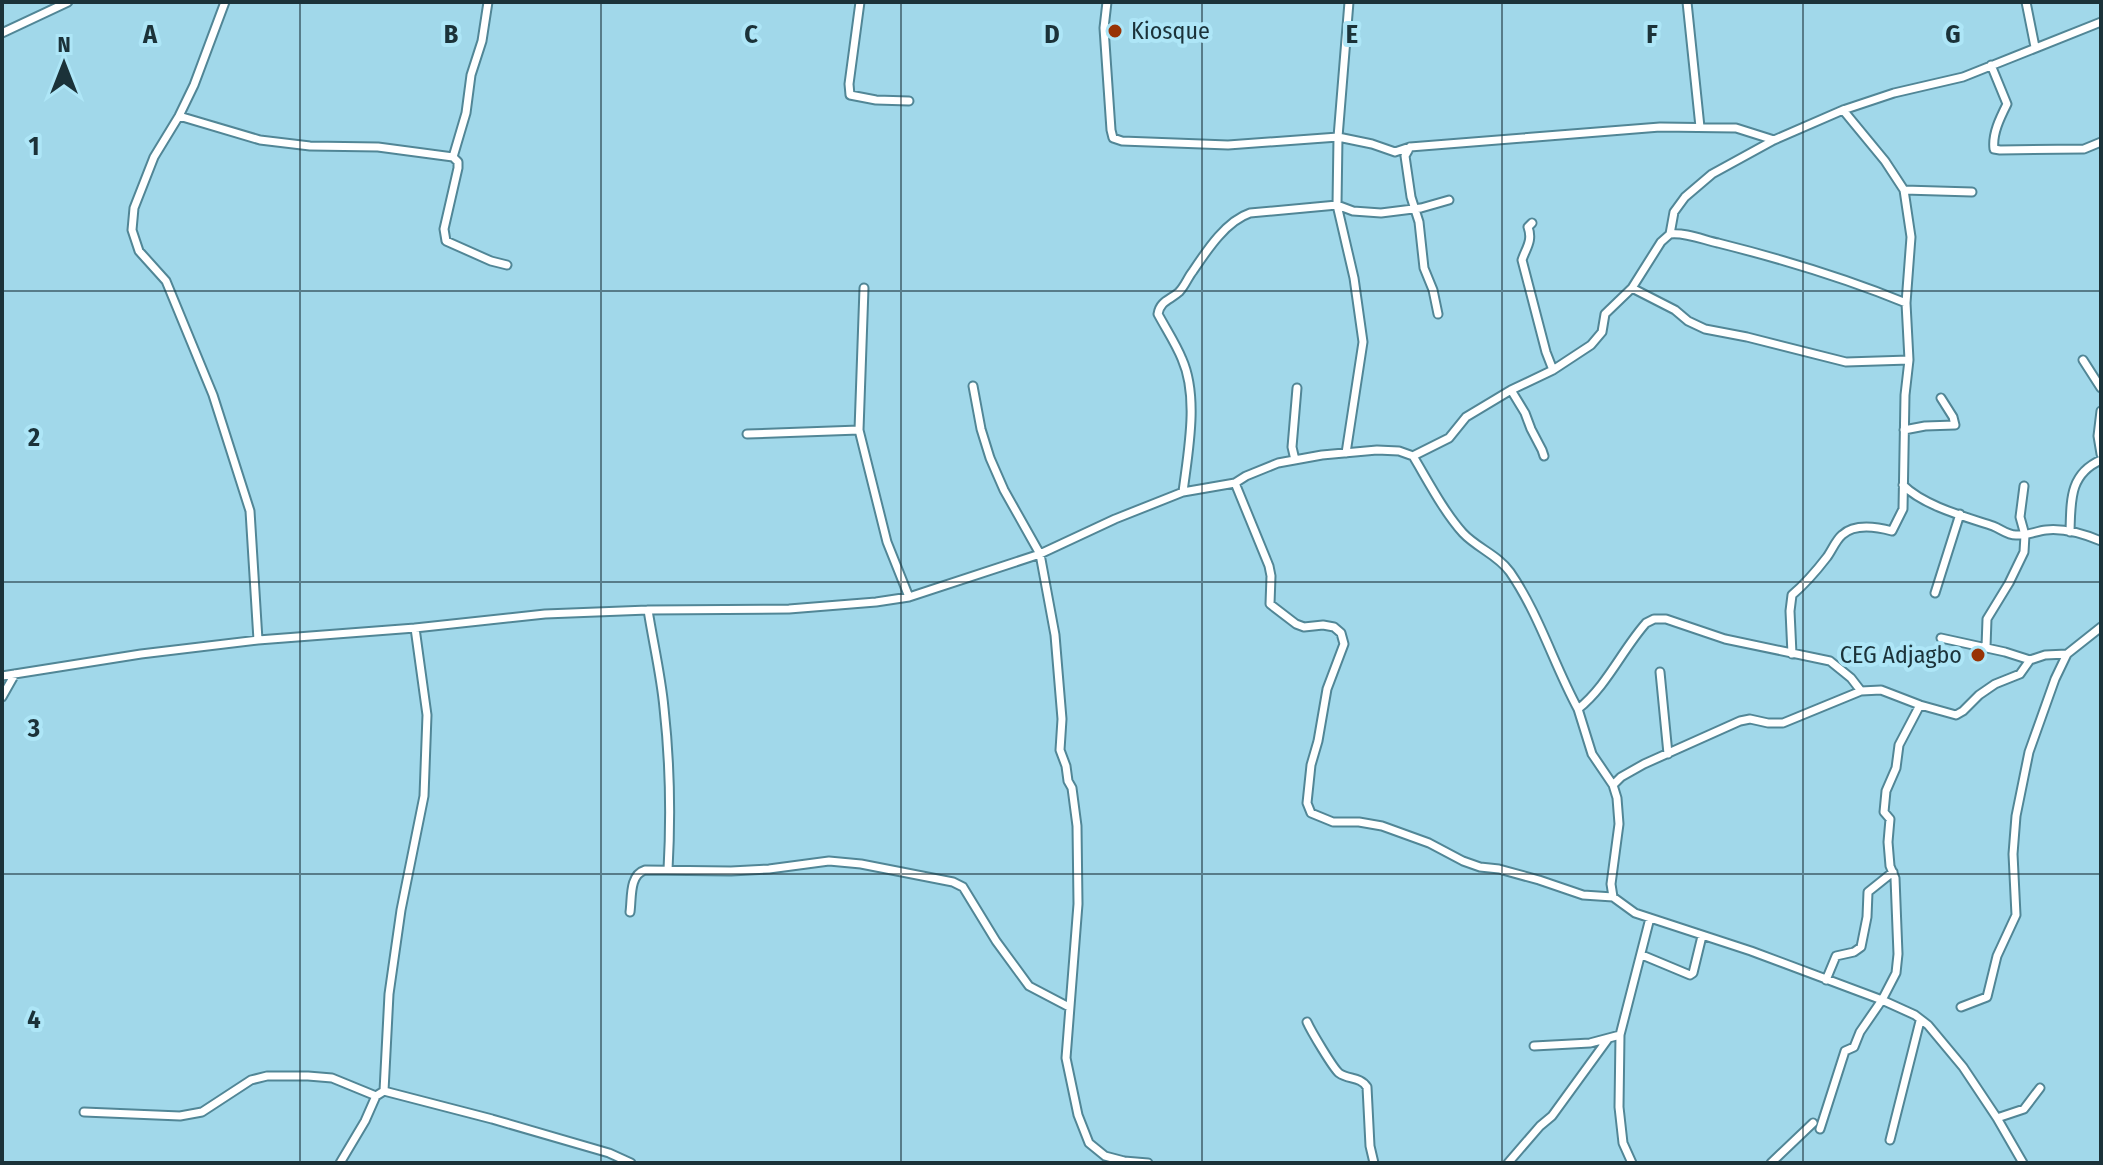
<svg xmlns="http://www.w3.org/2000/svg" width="2103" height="1165" viewBox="0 0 2103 1165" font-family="'Fira Sans Condensed',sans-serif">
<rect width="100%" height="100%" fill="#a1d8ea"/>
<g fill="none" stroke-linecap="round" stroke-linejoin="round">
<defs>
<path id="street" d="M225,2L194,85L179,116L154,157L134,208L132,230L139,251L166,281L213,395L250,511L258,640
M860,2L849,84L850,95L876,100L909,101
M1107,2L1104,28L1111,130L1113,138L1122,141L1228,145L1338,137L1372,144L1395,152L1410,147L1660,127L1736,128L1774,140
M1687,2L1700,127
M2026,2L2035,47
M2,33L68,2
M1991,65L2007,104C2000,118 1992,134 1994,149L2000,150L2084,149L2101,142
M179,116L260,140L310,146L378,147L453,157L458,162V168L444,229L446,241L491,261L507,265
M1410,147L1405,156L1411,197L1419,222L1424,268L1433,290L1438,314
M453,157L466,113L471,75L482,41L488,2
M1904,190L1972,192
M1532,223L1528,227C1533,241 1526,248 1522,260L1546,352L1553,370
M1670,234C1685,232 1704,240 1718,243C1782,259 1845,278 1906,303L1911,237L1904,190L1885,161L1843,110
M864,288L859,430L887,542L909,597
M1632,288L1675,310L1688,321L1705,329L1747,337L1846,362L1909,360
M2083,360L2101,388
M973,386L981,429L990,458L1004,490L1040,554L1055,635L1062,719L1060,750L1066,766L1068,781L1072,788L1077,826L1078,904L1066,1058L1078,1115L1089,1143L1105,1156L1124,1161L1148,1163
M1511,390L1525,413L1531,429L1542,450L1544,456
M2101,411L2098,436L2101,454
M1904,430L1925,426L1955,425L1953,417L1941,398
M747,434L859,430
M1346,453L1363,342L1354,278L1337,205L1338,137L1349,2
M1413,456C1428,481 1444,512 1463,533C1477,548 1498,555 1510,572C1539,614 1554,665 1578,709
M1295,460L1292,447L1297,388
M1235,483L1269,566L1271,576L1270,604L1296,624L1304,627L1323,625L1334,627L1341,633L1344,644L1327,689L1318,741L1311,765L1307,803L1311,813L1333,822H1359L1382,826L1429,843L1463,861L1480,867L1499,869L1539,880L1583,895L1613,897L1635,913L1751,951L1882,1000L1915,1015L1928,1025L1963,1067L1997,1118L2023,1163
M1903,485C1924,506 1966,517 1993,526C2001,529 2007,535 2016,535C2027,536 2036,531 2046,530C2064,528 2084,534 2101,541
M1183,492C1188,452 1199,397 1182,359C1176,344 1166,329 1158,314C1160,301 1170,300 1179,292C1185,286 1188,277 1193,271C1207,250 1226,221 1250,213L1337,205L1353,211L1381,213L1421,208L1449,200
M2070,532C2071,501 2069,474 2101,460
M1935,593L1960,514
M648,610C653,642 661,675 664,708C670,762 671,816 668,870
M1941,638L2005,652L2030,660
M1986,647L1987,619L2009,583L2024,552L2025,535L2020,517L2024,486
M1792,654L1790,611L1792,595C1805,584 1817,570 1827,557C1832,550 1836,540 1842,535C1855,523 1877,527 1892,531L1903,509L1905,395L1909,360L1906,303
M1660,672L1668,754
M2,676L141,654L258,640L415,628L545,614L648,610L789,609L876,602L909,597L1040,554L1115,519L1183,492L1235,483L1246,476L1278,463L1322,455L1377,450L1399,451L1413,456L1449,438L1466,417L1511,390L1553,370L1591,345L1602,332L1605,314L1632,288L1661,242L1670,234L1674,212L1685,197L1712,174L1774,140L1843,110L1894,93L1963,77L2101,22
M2,697L15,674
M1613,785L1621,777L1644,764L1740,721L1750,719L1768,723H1783L1861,691L1881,690L1920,705L1956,715L1963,711L1979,695L1995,684L2020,674L2030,660L2045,655L2067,654
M1613,897L1611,884L1619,824L1617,798L1613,785L1592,754L1578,709C1607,686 1622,650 1646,623L1654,619H1666L1725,639L1830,661L1851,678L1861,691
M630,912C632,898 629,875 645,870L731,871L769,869L829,861L861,864L953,882L963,887L996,941L1029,986L1069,1007
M1642,955L1690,975L1693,973L1702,936
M1826,980L1836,956L1854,952L1861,947L1867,917L1868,892L1893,872
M1961,1007L1987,997L1997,956L2016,915L2013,854L2016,816L2029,752L2055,679L2067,654L2101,627
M1307,1022C1311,1031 1333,1068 1339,1073C1348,1080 1360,1076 1367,1087L1370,1146L1374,1163
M1534,1046L1590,1043L1620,1035
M384,1091L492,1119L609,1153L631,1163
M84,1112L180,1116L202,1112L251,1080L267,1076H308L332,1078L376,1096
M1997,1118L2024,1109L2040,1088
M1820,1129L1845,1051L1854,1047L1860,1032L1882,1000L1896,973L1898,954L1895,878L1890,866L1888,842L1890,819L1884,812L1886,791L1896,768L1899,745L1920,705
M1890,1140L1920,1021
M340,1163L365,1121L376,1096L384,1091L389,994L401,910L424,796L427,715L415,628
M1508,1163L1540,1126L1552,1116L1608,1039
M1632,1163L1623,1143L1619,1107L1620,1035L1650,918
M1771,1163L1813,1123"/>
</defs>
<!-- street casing -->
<use href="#street" stroke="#518696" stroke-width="11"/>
<!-- street -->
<use href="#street" stroke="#fff" stroke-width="7"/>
</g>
<!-- grid -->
<path fill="none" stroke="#1b3239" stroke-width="2" stroke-opacity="0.55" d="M300,2V1163M601,2V1163M901,2V1163M1202,2V1163M1502,2V1163M1803,2V1163M2,291H2101M2,582H2101M2,874H2101"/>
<!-- markers -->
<g fill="#983305" stroke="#aee6f7" stroke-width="3">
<circle cx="1115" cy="31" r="8"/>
<circle cx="1978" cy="655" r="8"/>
</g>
<g text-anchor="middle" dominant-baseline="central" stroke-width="8" stroke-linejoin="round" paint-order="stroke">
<!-- poi labels -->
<g font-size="24" fill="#1b3239" stroke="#aee6f7" text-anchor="start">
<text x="1131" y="31">Kiosque</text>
<text x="1962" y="655" text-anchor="end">CEG Adjagbo</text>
</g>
</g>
<g font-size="26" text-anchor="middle" font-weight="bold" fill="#1b3239" stroke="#aee6f7" stroke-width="8" stroke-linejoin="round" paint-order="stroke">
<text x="150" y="43">A</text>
<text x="451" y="43">B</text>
<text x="751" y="43">C</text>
<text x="1052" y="43">D</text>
<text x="1352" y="43">E</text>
<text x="1652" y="43">F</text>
<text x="1953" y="43">G</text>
<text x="34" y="155">1</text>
<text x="34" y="446">2</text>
<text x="34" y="737">3</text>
<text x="34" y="1028">4</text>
</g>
<!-- border -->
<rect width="2103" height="1165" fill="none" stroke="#1b3239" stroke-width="8"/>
<!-- north arrow -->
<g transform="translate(64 64)" stroke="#aee6f7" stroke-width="6" paint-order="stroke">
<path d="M0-6L14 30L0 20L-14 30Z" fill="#1b3239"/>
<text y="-12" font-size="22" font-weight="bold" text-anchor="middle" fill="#1b3239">N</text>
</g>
</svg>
